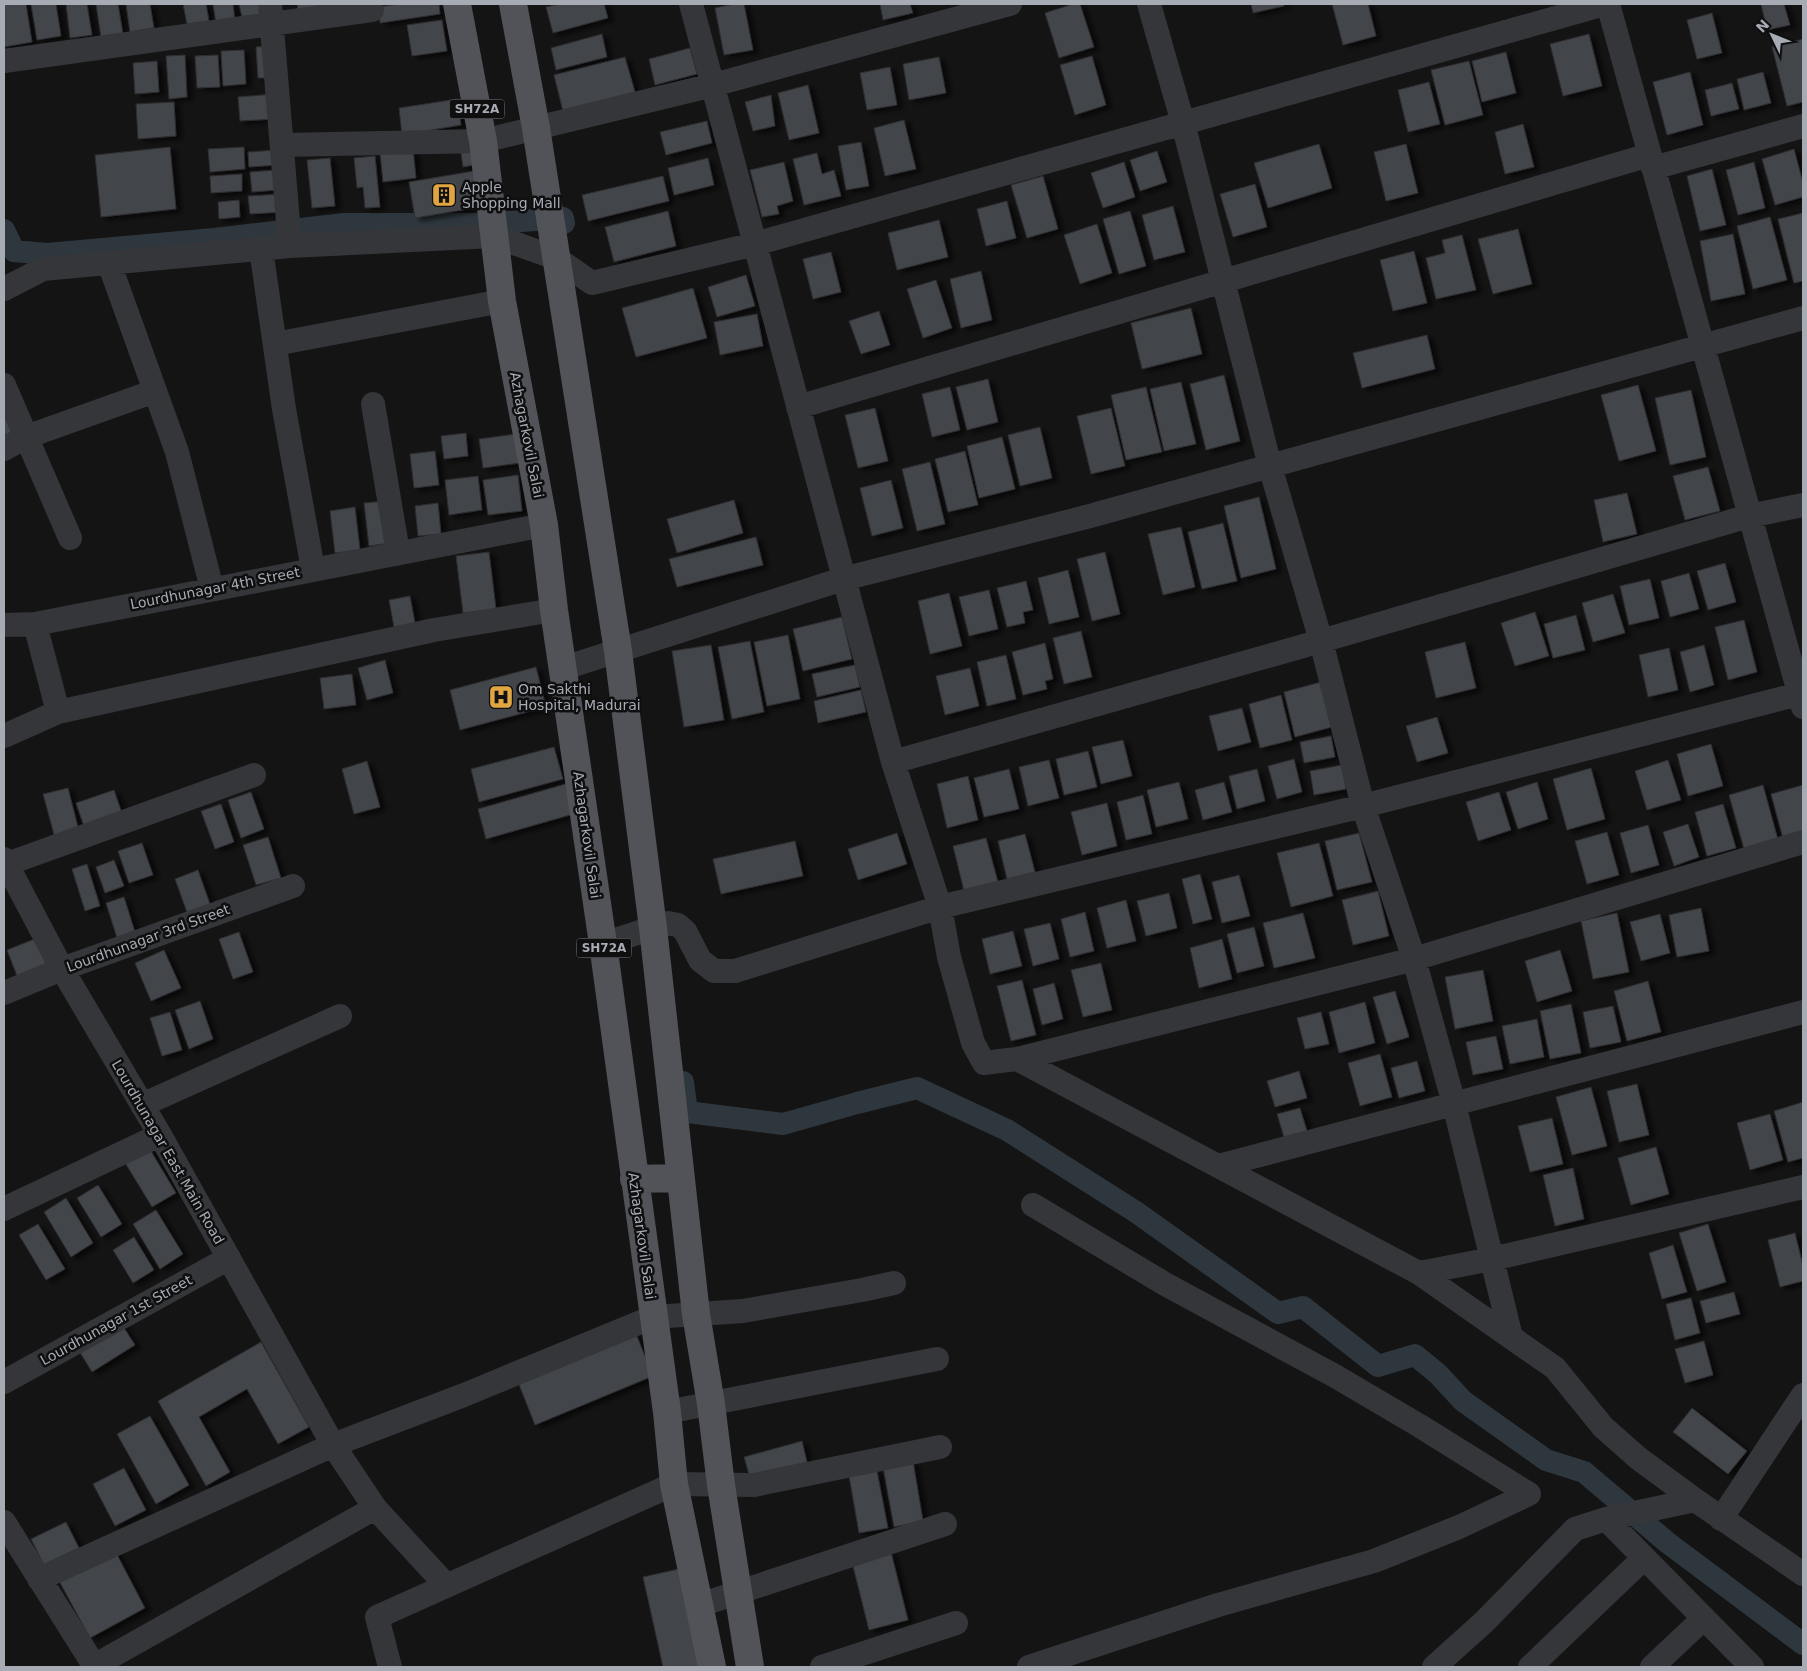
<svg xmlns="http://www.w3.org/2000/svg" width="1807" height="1671" viewBox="0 0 1807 1671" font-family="'DejaVu Sans',sans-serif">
<defs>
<filter id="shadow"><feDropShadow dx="5.5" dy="3" stdDeviation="2.5" flood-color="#0009"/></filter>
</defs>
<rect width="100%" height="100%" fill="#141415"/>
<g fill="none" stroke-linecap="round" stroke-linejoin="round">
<!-- canal -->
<path stroke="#2e373d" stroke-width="22" d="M4,230L14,251L47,254L214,239L344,224H481L563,218L564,223
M683,1082L687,1112L783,1124L857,1103L917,1088L1007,1130L1136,1212L1278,1313L1303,1307L1378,1366L1415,1355L1438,1374L1463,1401L1546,1460L1584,1472L1668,1543L1803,1644"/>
</g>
<!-- building -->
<path fill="#434448" stroke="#2e2e31" filter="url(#shadow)" d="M4,4H26L32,42L4,47Z
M31,4H56L61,36L37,40Z
M66,4H87L92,35L70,38Z
M96,4H118L123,34L101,37Z
M126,4H150L154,28L130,32Z
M183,4H206L209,21L187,24Z
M213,4H233L235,21L216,24Z
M239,4H265L267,13L242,17Z
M297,4H320L321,7L298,10Z
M399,4H439L440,14L380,23L378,7Z
M560,4H604L608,18L553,33L546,7Z
M734,4H744L753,50L724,55L715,8Z
M880,4H910L913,13L883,20Z
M1073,4H1080L1094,47L1059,58L1045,13Z
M1251,4H1284V6L1253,13Z
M1332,4H1368L1376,36L1343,45Z
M1761,4H1784L1790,25L1767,30Z
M1712,13L1722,53L1697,59L1687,20Z
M442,20L447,51L412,56L407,25Z
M602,34L607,57L556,70L551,48Z
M1589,34L1602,86L1563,96L1550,44Z
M1803,39V102L1787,106L1772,47Z
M270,46L272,78H258L256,47Z
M690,48L697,74L655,85L649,59Z
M244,50L246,84L223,86L221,51Z
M1506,52L1516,93L1482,102L1472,61Z
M185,55L187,97L169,99L166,56Z
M218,55L220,87L197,88L195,56Z
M1092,56L1106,105L1075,115L1060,65Z
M625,57L635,92L563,111L554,75Z
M939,57L946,93L909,100L903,64Z
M157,61L159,92L135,94L133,63Z
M1469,61L1483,115L1445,125L1431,70Z
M890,67L897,105L867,110L860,73Z
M1690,72L1703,125L1667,135L1653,82Z
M1763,72L1771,103L1744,110L1737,79Z
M1429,82L1440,124L1408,132L1398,90Z
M1732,83L1739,109L1711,116L1705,90Z
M808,85L819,133L789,140L778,93Z
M274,94L275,119L240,121L238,97Z
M771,95L775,126L753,131L745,102Z
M457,99L461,125L402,135L399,108Z
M174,102L176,136L138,139L136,104Z
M904,120L916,169L885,176L874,128Z
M707,121L712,143L666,155L660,132Z
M1523,124L1534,167L1505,174L1495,132Z
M482,142L485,163L463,167L460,146Z
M861,142L869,186L846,190L838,146Z
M1319,144L1332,188L1268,208L1254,163Z
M1406,144L1418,193L1386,201L1374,152Z
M170,147L176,209L101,217L95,155Z
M244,147L245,169L210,172L208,149Z
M413,149L416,178L383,182L380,152Z
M1794,149L1803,183V197L1775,205L1762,159Z
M277,150L278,165L249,167L248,152Z
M1157,151L1167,182L1140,191L1130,160Z
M817,153L822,174L834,170L841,196L804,205L793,159Z
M375,156L380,207L365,208L363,187L357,188L354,158Z
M330,158L335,206L312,208L307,160Z
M708,158L714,185L674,195L668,168Z
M784,162L793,201L777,206L779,214L762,217L750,170Z
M1124,162L1135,197L1103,208L1091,173Z
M1754,162L1765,208L1738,215L1726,170Z
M1712,169L1726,225L1700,231L1687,176Z
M276,170L278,190L252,192L250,172Z
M474,171L480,207L415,218L409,182Z
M242,174V191L211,193L210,176Z
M663,176L669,201L588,221L582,195Z
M1043,176L1058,229L1027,238L1011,185Z
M1255,184L1267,227L1233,237L1220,194Z
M283,194L284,212L250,214L248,196Z
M239,200L240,217L219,219L218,202Z
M1007,201L1016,238L986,246L977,209Z
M1173,206L1185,252L1154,260L1142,215Z
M668,211L676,246L614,262L605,227Z
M1130,211L1146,266L1119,274L1103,219Z
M1803,213V281L1794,283L1778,219Z
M1770,217L1787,280L1753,289L1737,226Z
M939,220L948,257L897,270L888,233Z
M1097,224L1112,273L1080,284L1064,235Z
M1518,229L1532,284L1493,294L1478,239Z
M1733,234L1745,294L1711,301L1700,241Z
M1462,235L1476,290L1436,299L1426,258L1445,253L1442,240Z
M1414,251L1427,303L1393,311L1380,260Z
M831,252L841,292L813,299L803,259Z
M981,271L992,320L961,328L950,279Z
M746,275L755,306L717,317L708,287Z
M936,280L952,328L923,338L907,289Z
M693,288L707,338L636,357L622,308Z
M1191,308L1202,354L1142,369L1131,323Z
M879,311L890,345L861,354L849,321Z
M757,314L763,346L720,355L714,322Z
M1427,335L1435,369L1362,388L1353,353Z
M1224,375L1240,441L1206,450L1190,384Z
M988,379L998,422L967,430L956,387Z
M1181,382L1196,444L1164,451L1150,389Z
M1638,385L1656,451L1619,461L1601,395Z
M950,387L960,430L932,437L922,394Z
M1146,387L1162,452L1126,460L1111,395Z
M1691,390L1706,457L1670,465L1655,398Z
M875,408L888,461L858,468L845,415Z
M1111,408L1125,466L1091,474L1077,416Z
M4,415L14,438L4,443Z
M1040,427L1052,478L1020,486L1008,435Z
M466,433L468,456L444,459L441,436Z
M516,434L520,463L483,468L479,439Z
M1002,437L1015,489L979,498L967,446Z
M435,451L439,485L414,488L410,454Z
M965,451L978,505L948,512L935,459Z
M930,462L945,524L917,531L902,469Z
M1708,467L1720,511L1685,520L1673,476Z
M518,475L522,511L488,515L483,480Z
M478,476L482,510L449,515L445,480Z
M891,480L903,528L872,536L860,488Z
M1627,493L1637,534L1603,542L1594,500Z
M1259,497L1276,569L1241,578L1224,506Z
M734,500L743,533L677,553L667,519Z
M385,501L391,543L369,546L364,503Z
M438,503L441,534L418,536L415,506Z
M355,507L360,550L335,553L330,511Z
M1223,523L1237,581L1202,589L1188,532Z
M1181,527L1195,587L1163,595L1148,534Z
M756,537L763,565L677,587L669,559Z
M489,552L496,609L463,613L456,556Z
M1105,552L1120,614L1092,621L1077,559Z
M1725,563L1736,602L1708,610L1697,571Z
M1068,570L1079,617L1049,624L1038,578Z
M1689,573L1699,609L1670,617L1661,581Z
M1650,579L1659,618L1629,625L1620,586Z
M1026,581L1033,610L1023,612L1025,623L1007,627L997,588Z
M989,590L998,629L969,636L959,597Z
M949,593L962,646L930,654L918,601Z
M1613,594L1625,633L1593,642L1582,603Z
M410,596L415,623L394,627L389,600Z
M1535,612L1549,656L1515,666L1501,623Z
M1576,615L1585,650L1553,658L1544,624Z
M842,617L852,659L803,671L793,629Z
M1744,620L1757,672L1728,680L1715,627Z
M1081,631L1092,677L1064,684L1053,638Z
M788,635L800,699L767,706L754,642Z
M750,641L764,712L732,719L718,647Z
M1465,642L1476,688L1436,698L1425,652Z
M1045,643L1053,679L1045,681L1047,689L1023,695L1012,652Z
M711,645L724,720L684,727L672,651Z
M1704,645L1714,685L1690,692L1680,652Z
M1669,648L1678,690L1648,697L1639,655Z
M1006,655L1016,699L987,706L977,662Z
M385,660L393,693L367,700L358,668Z
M855,665L860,687L817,697L812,674Z
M536,667L546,707L460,730L450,690Z
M970,668L979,706L945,715L936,676Z
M352,674L356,705L324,709L320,678Z
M1321,682L1332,727L1295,737L1284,692Z
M861,690L866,712L818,723L814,701Z
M1281,695L1292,740L1260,748L1249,704Z
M1242,708L1251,742L1218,751L1209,716Z
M1437,717L1448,753L1417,762L1406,726Z
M1331,736L1335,757L1304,763L1300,742Z
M1123,740L1132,776L1101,784L1092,747Z
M1711,744L1723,786L1688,796L1677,754Z
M554,747L563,779L479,802L471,769Z
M1088,751L1097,787L1064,795L1056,759Z
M1294,759L1302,792L1277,799L1268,766Z
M1049,760L1059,798L1028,806L1019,767Z
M1668,760L1681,800L1647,810L1635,771Z
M367,761L380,807L354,814L342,769Z
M1342,765L1346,789L1314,795L1310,771Z
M1591,768L1605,819L1567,830L1553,779Z
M1009,769L1019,809L984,817L974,778Z
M1257,769L1265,801L1237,809L1229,776Z
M968,776L978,820L947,828L937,784Z
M1179,782L1188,819L1156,827L1147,790Z
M1224,782L1232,812L1203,820L1195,790Z
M1537,782L1548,819L1518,829L1506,792Z
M569,783L577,813L486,839L478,809Z
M1763,785L1778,840L1744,849L1729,795Z
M1803,785V836L1784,842L1771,794Z
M68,788L79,831L55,838L43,794Z
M114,790L124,819L86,832L76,803Z
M251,792L264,829L241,838L228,800Z
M1499,792L1511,830L1478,841L1466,802Z
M1143,795L1152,834L1126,840L1117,802Z
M1107,803L1117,846L1082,855L1071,812Z
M221,804L234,842L215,849L201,811Z
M1723,804L1736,848L1707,856L1695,812Z
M1688,824L1699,857L1674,866L1663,832Z
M1648,825L1659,865L1631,873L1620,833Z
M1607,832L1619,875L1587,884L1575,841Z
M897,833L907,864L858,880L848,849Z
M1359,833L1372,882L1337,890L1325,841Z
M1025,834L1035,872L1007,879L998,841Z
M268,837L281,878L256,885L243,845Z
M986,838L998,882L964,891L953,846Z
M795,841L803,876L721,894L713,859Z
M142,843L153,875L129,883L118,851Z
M1319,843L1333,896L1291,907L1277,853Z
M114,860L124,886L105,893L96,867Z
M87,864L100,906L85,911L72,869Z
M198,870L211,907L188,915L175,879Z
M1200,874L1212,919L1193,924L1182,879Z
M1239,875L1250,916L1222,923L1212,882Z
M1378,891L1389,936L1353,945L1342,900Z
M1169,893L1177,928L1146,936L1137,901Z
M124,897L135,932L117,938L106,903Z
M1126,900L1136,941L1107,948L1097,908Z
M1701,908L1709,951L1677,957L1669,915Z
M1085,912L1094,951L1070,957L1061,919Z
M1303,913L1315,958L1274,968L1263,923Z
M1617,913L1629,972L1593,979L1581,921Z
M1660,914L1670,953L1641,961L1630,922Z
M1050,923L1059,959L1033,966L1024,929Z
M1254,927L1264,966L1237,973L1227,934Z
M1013,931L1022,966L990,974L982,939Z
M239,932L253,972L233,979L219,939Z
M42,936L54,967L19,981L7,950Z
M1222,939L1232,979L1199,988L1190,948Z
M164,950L181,988L151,1001L135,963Z
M1560,950L1572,991L1537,1002L1525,961Z
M1101,963L1112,1010L1083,1017L1071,970Z
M1483,970L1493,1021L1455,1029L1445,977Z
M1022,980L1036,1035L1011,1041L997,986Z
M1648,981L1661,1032L1627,1041L1614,991Z
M1054,983L1063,1019L1042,1025L1033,989Z
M1395,991L1409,1037L1387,1044L1373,997Z
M200,1001L213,1039L189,1049L175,1010Z
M1365,1002L1375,1043L1339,1053L1329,1012Z
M1571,1004L1581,1053L1550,1059L1540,1011Z
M1613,1006L1621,1042L1590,1048L1583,1012Z
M170,1012L182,1050L162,1056L150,1018Z
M1321,1012L1329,1044L1305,1049L1297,1018Z
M1537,1019L1544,1057L1510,1064L1502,1026Z
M1496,1036L1503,1069L1473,1075L1466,1042Z
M1380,1054L1392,1097L1360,1106L1348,1063Z
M1417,1061L1425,1091L1399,1098L1391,1068Z
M1299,1071L1307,1098L1275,1107L1267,1081Z
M1637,1084L1649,1135L1619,1142L1607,1091Z
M1591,1087L1607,1146L1572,1155L1556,1097Z
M1803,1102V1158L1788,1162L1774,1111Z
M1300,1108L1307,1131L1284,1137L1277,1114Z
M1770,1114L1783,1160L1750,1170L1737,1123Z
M1552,1118L1563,1164L1530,1172L1518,1126Z
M148,1146L176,1193L152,1207L124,1161Z
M1656,1147L1669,1194L1631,1205L1618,1158Z
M1573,1168L1584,1219L1555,1226L1543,1175Z
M98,1185L122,1224L101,1237L77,1198Z
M66,1198L93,1243L71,1257L44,1212Z
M156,1210L183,1254L160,1269L133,1224Z
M38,1224L65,1269L46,1280L19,1235Z
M1708,1224L1726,1282L1697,1291L1679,1233Z
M1795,1233L1803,1266V1281L1780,1287L1768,1240Z
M134,1237L154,1270L133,1283L113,1250Z
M1673,1245L1687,1292L1662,1299L1649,1253Z
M1734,1292L1740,1314L1706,1323L1700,1301Z
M1691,1298L1700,1333L1675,1340L1666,1304Z
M119,1320L135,1345L92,1372L76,1346Z
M636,1334L653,1376L535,1425L518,1382Z
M1704,1341L1713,1375L1685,1383L1675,1349Z
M261,1342L309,1427L278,1444L247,1389L199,1417L230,1472L206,1486L158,1401Z
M1692,1408L1747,1451L1728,1474L1673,1432Z
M150,1416L189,1485L156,1504L117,1434Z
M802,1441L807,1462L750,1478L744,1457Z
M913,1461L923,1521L894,1527L883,1467Z
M124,1468L146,1510L115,1526L93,1484Z
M877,1471L888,1528L859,1533L849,1476Z
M66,1522L79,1548L44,1565L31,1539Z
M113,1547L145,1608L90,1638L57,1577Z
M891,1552L908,1620L869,1630L852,1562Z
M688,1567L709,1667H663L643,1577Z"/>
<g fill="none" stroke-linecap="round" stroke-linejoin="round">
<!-- minor -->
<path stroke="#35363a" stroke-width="24" d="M270,4L290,246
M691,4L893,762L940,907L949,957L973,1043L984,1063L1017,1059
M1149,4L1183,123L1270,466L1321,641L1363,806L1414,959L1454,1104L1511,1337
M1608,4L1803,707
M4,61L372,10
M282,145L483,141L713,85L1010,4
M1653,168L1803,126
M261,249L284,409L313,569
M109,263L177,452L212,589
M4,289L43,269L290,246L494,236L556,258L592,283L755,244L1605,4
M275,344L502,301
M4,385L70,538
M373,404L398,552
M798,407L1649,155
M4,449L26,437L155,391
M4,625L35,624
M564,668L843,579L1090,516L1803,318
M58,712L434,630L554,610
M4,736L58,712L35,624L544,525
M893,762L1321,641L1749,516L1803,505
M4,859L62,969L160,1135L333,1445L375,1508L446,1585
M4,865L254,775
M603,944L668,923L678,925L685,931L700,960L714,971H735L940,907L1363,806L1803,693
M4,993L62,969L293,886
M142,1105L340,1016
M1218,1166L1803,1012
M1033,1205L1165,1284L1335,1376L1420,1426L1529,1494
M4,1209L160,1135
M1419,1273L1492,1259L1803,1187
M4,1382L229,1258
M667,1412L937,1359
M1695,1500L1638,1458L1603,1427L1555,1368L1419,1273L1017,1059L1414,959L1803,842
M1606,1519L1752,1667
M1721,1519L1803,1395
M4,1522L95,1667
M39,1579L333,1445L464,1395L653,1317L743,1311L862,1290L894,1283
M700,1605L945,1524
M94,1666L375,1508
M390,1667L377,1617L674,1484L754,1485L940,1447
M822,1667L956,1623
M1029,1667L1218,1605L1374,1561L1459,1527L1529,1494
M1434,1667L1484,1622L1575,1529L1606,1519L1695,1500L1803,1574
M1530,1667L1644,1558
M1652,1667L1704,1618"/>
<!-- primary -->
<path stroke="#525359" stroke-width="28" d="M457,4L483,141L502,301L544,525L554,610L603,944L667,1412L674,1484L712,1667
M513,4L536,128L618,651L653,928L696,1314L711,1404L721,1485L750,1667
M634,1179L680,1178"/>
</g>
<!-- icons -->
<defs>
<symbol id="building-square" viewBox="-11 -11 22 22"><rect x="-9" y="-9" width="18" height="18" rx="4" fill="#e1a641" stroke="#0f0f10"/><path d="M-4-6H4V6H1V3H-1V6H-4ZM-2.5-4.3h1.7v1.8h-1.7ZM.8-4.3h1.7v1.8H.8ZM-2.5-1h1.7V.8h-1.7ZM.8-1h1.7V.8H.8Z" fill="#111"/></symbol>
<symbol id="hospital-square" viewBox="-11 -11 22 22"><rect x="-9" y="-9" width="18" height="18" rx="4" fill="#e1a641" stroke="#0f0f10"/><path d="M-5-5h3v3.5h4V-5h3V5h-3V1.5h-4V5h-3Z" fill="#111"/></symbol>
</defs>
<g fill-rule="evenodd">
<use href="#building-square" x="430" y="181" width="28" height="28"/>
<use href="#hospital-square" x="487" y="683" width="28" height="28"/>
</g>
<g text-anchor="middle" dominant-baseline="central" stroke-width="5" stroke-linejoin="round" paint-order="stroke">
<!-- shield labels -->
<g fill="#0f0f10" stroke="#797c83" stroke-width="1">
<rect x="449.5" y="99.5" width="55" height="19" rx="4"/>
<rect x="576.5" y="938.5" width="55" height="19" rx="4"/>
</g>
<g font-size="12" font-weight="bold" fill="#a7abb4">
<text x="477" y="109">SH72A</text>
<text x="604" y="948">SH72A</text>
</g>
<!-- poi labels -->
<g font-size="14" fill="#a7abb4" stroke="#0f0f10" text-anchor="start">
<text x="462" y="187">Apple<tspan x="462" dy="16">Shopping Mall</tspan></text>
<text x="518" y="689">Om Sakthi<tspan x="518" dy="16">Hospital, Madurai</tspan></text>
</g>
<!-- street labels -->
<g font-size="14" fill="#a7abb4" stroke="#0f0f10">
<text transform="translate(527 435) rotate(79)">Azhagarkovil Salai</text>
<text transform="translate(215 588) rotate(-11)">Lourdhunagar 4th Street</text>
<text transform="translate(587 835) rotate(82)">Azhagarkovil Salai</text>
<text transform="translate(148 938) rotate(-20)">Lourdhunagar 3rd Street</text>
<text transform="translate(168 1152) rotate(60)">Lourdhunagar East Main Road</text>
<text transform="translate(642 1236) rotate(82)">Azhagarkovil Salai</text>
<text transform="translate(116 1320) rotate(-29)">Lourdhunagar 1st Street</text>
</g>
</g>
<!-- border -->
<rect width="1807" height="1671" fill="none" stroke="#a7abb4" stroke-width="10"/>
<!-- north arrow -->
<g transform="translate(1772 35) rotate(313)" stroke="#0f0f10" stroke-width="4" paint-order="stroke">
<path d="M0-4L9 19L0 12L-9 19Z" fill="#a7abb4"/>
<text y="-8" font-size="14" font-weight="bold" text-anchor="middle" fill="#a7abb4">N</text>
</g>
</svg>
